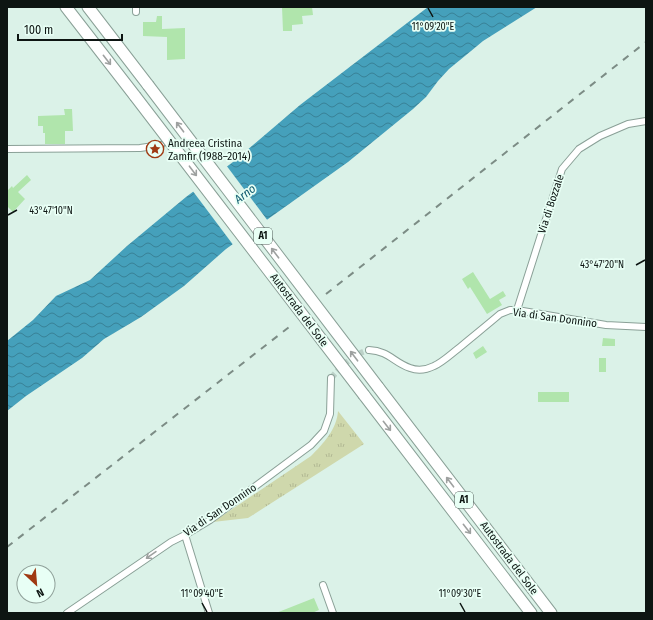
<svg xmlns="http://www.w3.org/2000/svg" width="653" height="620" viewBox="0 0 653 620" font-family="'Fira Sans Condensed',sans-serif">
<defs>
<pattern id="park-tufts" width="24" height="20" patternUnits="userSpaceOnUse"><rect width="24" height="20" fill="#cfd8ac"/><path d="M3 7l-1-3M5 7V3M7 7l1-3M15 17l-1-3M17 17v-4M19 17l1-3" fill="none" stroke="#b1b893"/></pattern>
<pattern id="water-waves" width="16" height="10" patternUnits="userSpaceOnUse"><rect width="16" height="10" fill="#45a0bb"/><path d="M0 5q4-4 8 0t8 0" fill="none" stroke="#388197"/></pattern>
</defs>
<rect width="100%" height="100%" fill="#dbf2e8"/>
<!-- park -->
<path fill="url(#park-tufts)" d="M338,411L364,444L248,518L213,522L311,456C323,444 337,429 338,411Z"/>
<!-- water -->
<path fill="url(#water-waves)" d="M428,7H537L483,41L471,51L449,69L438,81L426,97L413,109L348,162L226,249L184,286L141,317L104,339L82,358L26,396L7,411V341L33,320L56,296L90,280L127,246L186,197L233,162L300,105Z"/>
<!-- pier -->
<path fill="#dbf2e8" d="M226,165L268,221L234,246L192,190Z"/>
<!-- building -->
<path fill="#b0e5ac" d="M282,7H312L313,15L302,16L303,24L292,25V31H283Z
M157,16H162V29L185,28V59L167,60V37L143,36V22H156Z
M64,109H72L73,131H65V144H45V133H43V126H38V116L65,115Z
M27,175L31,180L18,192L25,199L13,212L7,206V191L12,186L13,188Z
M473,272L490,299L503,291L506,296L499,300L502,305L487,314L470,287L468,289L462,279Z
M603,338L615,339V346H602Z
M483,346L487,352L476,359L473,353Z
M599,358H606V372H599Z
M538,392H569V402H538Z
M314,598L319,610L312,613H276Z"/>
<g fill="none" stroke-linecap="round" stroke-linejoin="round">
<!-- street-tunnel -->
<path stroke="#bcd1c8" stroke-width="6" stroke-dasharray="6 3" stroke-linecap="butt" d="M331,378C341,367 353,354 369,350"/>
<defs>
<path id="street" d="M136,12V7
M7,149L140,148L161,145
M517,310L562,169L579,149L600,136L628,124L646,121
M369,350C389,351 393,362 410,368C418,371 426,370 434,366C443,362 451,354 459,348C472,337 486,326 500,314L510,310H517L606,325L646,327
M185,535L209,613
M323,585L333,613
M67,613L171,542L185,535L210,520L311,445L324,431L330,414L331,378"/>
<path id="highway" d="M66,7L135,96
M88,7L148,85
M378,387L551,613
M364,395L531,613"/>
</defs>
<!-- street casing -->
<use href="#street" stroke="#8aa097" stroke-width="8"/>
<!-- highway casing -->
<use href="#highway" stroke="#8aa097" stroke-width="13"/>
<!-- street -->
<use href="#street" stroke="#fff" stroke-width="6"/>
<!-- highway -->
<use href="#highway" stroke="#fff" stroke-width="11"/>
<!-- rail -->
<path stroke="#7c8c85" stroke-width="2" stroke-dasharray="7 7" stroke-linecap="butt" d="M326,294L646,42
M7,547L293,324"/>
<defs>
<path id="highway-bridge" d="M148,85L378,387
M135,96L364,395"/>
</defs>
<!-- highway-bridge casing -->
<use href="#highway-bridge" stroke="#8aa097" stroke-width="13" stroke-linecap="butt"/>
<!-- highway-bridge -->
<use href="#highway-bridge" stroke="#fff" stroke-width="11"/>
</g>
<!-- one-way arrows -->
<defs><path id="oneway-shaft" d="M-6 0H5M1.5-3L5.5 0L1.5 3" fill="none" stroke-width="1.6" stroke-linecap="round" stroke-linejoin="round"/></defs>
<g stroke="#9ea1a0">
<use href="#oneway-shaft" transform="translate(107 60) rotate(52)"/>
<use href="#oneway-shaft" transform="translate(180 127) rotate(-127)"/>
<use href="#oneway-shaft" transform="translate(193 171) rotate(53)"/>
<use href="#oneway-shaft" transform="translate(275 253) rotate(-127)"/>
<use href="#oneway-shaft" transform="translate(354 356) rotate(-127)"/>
<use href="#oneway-shaft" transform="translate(387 426) rotate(52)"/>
<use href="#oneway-shaft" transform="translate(450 482) rotate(-127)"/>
<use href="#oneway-shaft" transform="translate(467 529) rotate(52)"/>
<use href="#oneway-shaft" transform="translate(151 555) rotate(145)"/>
</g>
<!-- ticks -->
<path fill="none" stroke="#0d1512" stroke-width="1.5" d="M428,8L433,17M8,215L17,210M636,265L645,260M202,603L207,612M460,603L465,612"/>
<!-- icons -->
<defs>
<symbol id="sight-ring" viewBox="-11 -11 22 22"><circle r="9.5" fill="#e8fff5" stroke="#9f3912" stroke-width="1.5"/><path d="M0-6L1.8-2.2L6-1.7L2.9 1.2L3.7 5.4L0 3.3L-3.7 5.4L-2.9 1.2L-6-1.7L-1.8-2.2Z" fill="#9f3912"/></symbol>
</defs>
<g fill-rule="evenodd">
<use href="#sight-ring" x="145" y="139" width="20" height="20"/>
</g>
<g text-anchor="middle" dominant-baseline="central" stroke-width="3.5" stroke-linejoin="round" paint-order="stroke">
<!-- shield labels -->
<g fill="#e8fff5" stroke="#4f5b56" stroke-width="1">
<rect x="254" y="228" width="18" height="16" rx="3"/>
<rect x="455" y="492" width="18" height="16" rx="3"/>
</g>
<g font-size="10" font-weight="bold" fill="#0d1512">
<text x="263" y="236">A1</text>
<text x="464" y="500">A1</text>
</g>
<!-- poi labels -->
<g font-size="11" fill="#0d1512" stroke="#e8fff5" text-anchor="start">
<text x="168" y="143">Andreea Cristina<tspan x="168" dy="13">Zamfir (1988–2014)</tspan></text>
</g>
<!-- street labels -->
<g font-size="11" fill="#0d1512" stroke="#e8fff5">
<text transform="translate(551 204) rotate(-72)">Via di Bozzale</text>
<text transform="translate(299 310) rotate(53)">Autostrada del Sole</text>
<text transform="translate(555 318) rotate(8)">Via di San Donnino</text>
<text transform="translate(220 510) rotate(-34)">Via di San Donnino</text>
<text transform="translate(509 558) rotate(53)">Autostrada del Sole</text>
</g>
<!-- water labels -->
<g font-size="12" font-style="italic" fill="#135d71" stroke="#e8fff5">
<text transform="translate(245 194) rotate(-37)">Arno</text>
</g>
</g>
<g font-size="10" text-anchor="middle" fill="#0d1512" stroke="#e8fff5" stroke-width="3.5" stroke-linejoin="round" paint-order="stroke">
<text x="433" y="30">11°09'20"E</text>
<text x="51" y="214">43°47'10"N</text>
<text x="602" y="268">43°47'20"N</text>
<text x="202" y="597">11°09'40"E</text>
<text x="460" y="597">11°09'30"E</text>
</g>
<!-- border -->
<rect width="653" height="620" fill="none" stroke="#0d1512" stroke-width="16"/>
<!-- north arrow -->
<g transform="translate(36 584) rotate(154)"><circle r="19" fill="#e8fff5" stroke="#90a19a"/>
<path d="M0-3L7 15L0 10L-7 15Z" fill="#9f3912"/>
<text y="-6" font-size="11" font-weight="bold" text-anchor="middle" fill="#0d1512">N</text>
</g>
<!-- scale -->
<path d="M18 34v6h104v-6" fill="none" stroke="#0d1512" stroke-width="2"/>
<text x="24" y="34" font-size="12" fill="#0d1512" stroke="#e8fff5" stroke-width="3" paint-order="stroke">100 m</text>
</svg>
